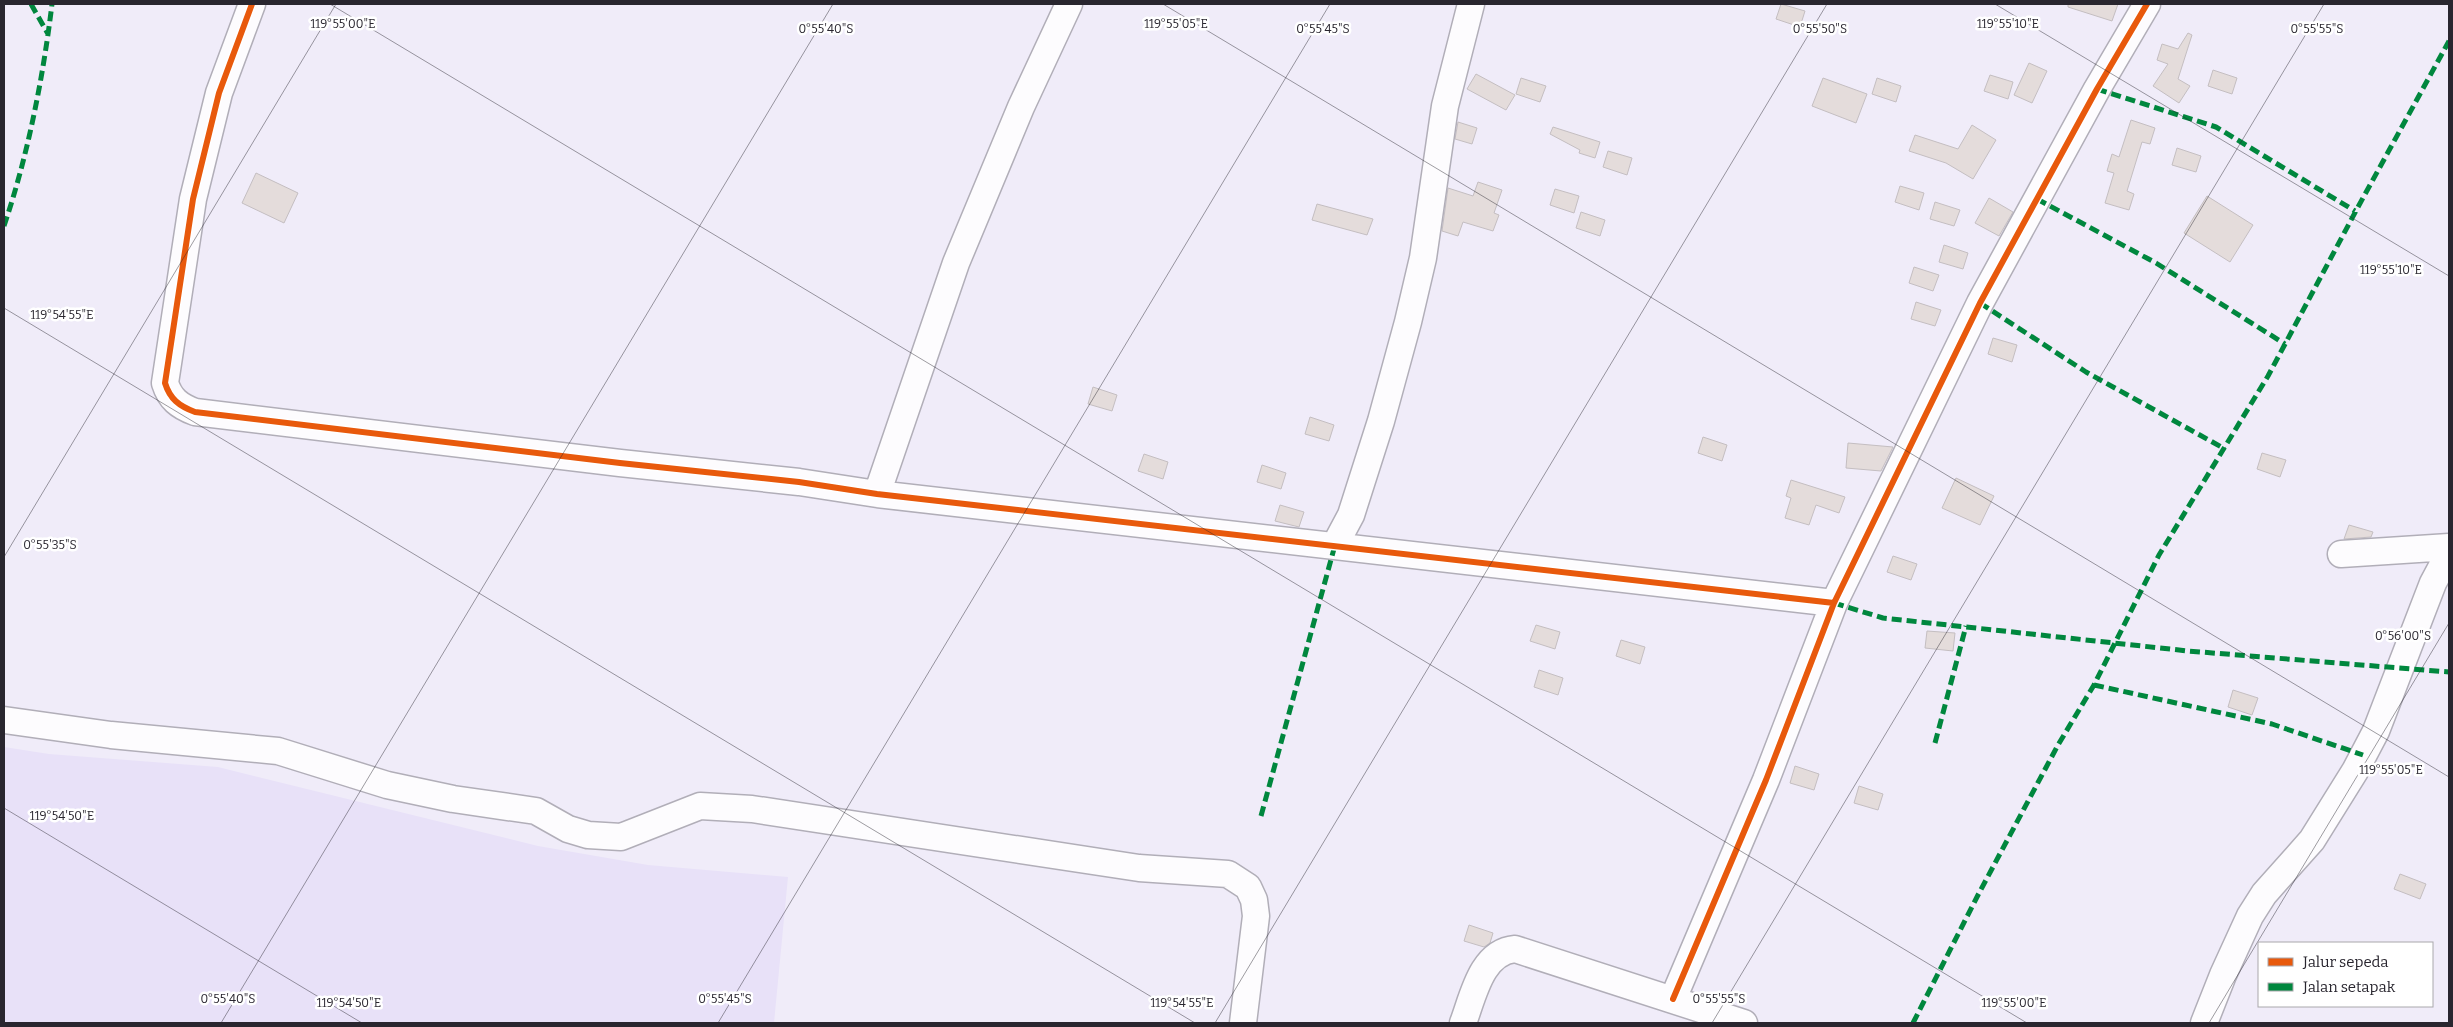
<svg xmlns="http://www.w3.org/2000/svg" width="2453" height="1027" viewBox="0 0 2453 1027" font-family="Bitter,serif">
<rect width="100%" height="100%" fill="#f0ecf9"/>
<!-- built -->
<path fill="#e8e1f8" d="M4,747L49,754L218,767L538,846L648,865L788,877L774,1023H4Z"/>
<!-- building -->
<path fill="#e4dcdb" stroke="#c4bec1" d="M1781,4L1805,11L1800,27L1776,19Z
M2068,4H2118L2112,21L2068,7Z
M2188,33L2192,35L2178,79L2190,86L2179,103L2153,86L2168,64L2157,60L2162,44L2178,49Z
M2029,63L2047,71L2032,103L2014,95Z
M2213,70L2237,78L2232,94L2208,86Z
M1476,74L1515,95L1506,110L1467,89Z
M1990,75L2013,82L2008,99L1984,91Z
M1521,78L1546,86L1540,102L1516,94Z
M1823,78L1867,94L1856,123L1812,106Z
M1877,78L1901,86L1896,102L1872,94Z
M2131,120L2155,128L2150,144L2142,142L2127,191L2134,194L2129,210L2105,203L2114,173L2107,171L2112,154L2119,157Z
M1458,122L1477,128L1472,144L1455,139Z
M1972,125L1996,140L1973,179L1946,163L1909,151L1915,135L1958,149Z
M1553,127L1600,142L1595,158L1579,153L1580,150L1550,134Z
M2177,148L2201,156L2196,172L2172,165Z
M1608,151L1632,158L1627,175L1603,167Z
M256,173L298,193L284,223L242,203Z
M1478,182L1502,190L1494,213L1499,215L1493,231L1463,222L1458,236L1442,231L1448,188L1473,196Z
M1900,186L1924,193L1919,210L1895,202Z
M1555,189L1579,196L1574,213L1550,205Z
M2207,196L2253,225L2230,262L2184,233Z
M1989,198L2013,212L1999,236L1975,223Z
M1935,202L1960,210L1954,226L1930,219Z
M1317,204L1373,219L1367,235L1312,220Z
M1581,212L1605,220L1600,236L1576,228Z
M1944,245L1968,253L1963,269L1939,262Z
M1914,267L1939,275L1933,291L1909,283Z
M1916,302L1941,310L1935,326L1911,319Z
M1993,338L2017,345L2012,362L1988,354Z
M1093,387L1117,395L1112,411L1088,404Z
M1310,417L1334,425L1329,441L1305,434Z
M1703,437L1727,445L1722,461L1698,453Z
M1848,443L1893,447L1881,471L1846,468Z
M2262,453L2286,460L2280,477L2257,469Z
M1144,454L1168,462L1163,479L1138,471Z
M1262,465L1286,473L1281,489L1257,482Z
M1956,478L1994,496L1980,525L1942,508Z
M1791,480L1845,497L1839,513L1816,505L1809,525L1785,518L1791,498L1786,496Z
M1280,505L1304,512L1299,527L1275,521Z
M2349,525L2373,532L2371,537L2344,539Z
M1893,556L1917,564L1911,580L1887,572Z
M1536,625L1560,632L1555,649L1530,641Z
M1927,631L1955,633L1953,651L1925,648Z
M1621,640L1645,647L1640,664L1616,656Z
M1539,670L1563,678L1558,695L1534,687Z
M2233,690L2258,698L2252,715L2228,707Z
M1795,766L1819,774L1814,790L1790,783Z
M1859,786L1883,794L1878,810L1854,803Z
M2400,874L2426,884L2420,899L2394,889Z
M1469,925L1493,933L1490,943L1484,947L1464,941Z"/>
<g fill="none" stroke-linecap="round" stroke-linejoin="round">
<defs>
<path id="minor" d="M252,4L219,93L193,199L165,383C170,399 179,406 195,412L620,463L799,482L877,494L1834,603
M877,494L956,263L1021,107L1069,4
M1335,545L1351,515L1381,421L1408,322L1423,258L1445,106L1471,4
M2341,554L2449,547
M4,720L111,735L278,751L387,785L453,799L536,811L568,829L588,835L621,837L700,806L752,809L1139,868L1228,874L1248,887L1254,900L1256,916L1243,1023
M1673,999L1766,780L1834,603L1980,303L2097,89L2147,4
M1463,1023C1473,997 1481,952 1515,949L1744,1023
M2204,1023L2223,975L2250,916L2264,894L2312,840L2355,771L2376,731L2433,583L2449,553"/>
</defs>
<!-- minor casing -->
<use href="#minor" stroke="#b1aeb8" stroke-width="29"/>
<!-- minor -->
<use href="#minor" stroke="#fdfcfe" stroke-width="26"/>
<!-- quiet -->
<path stroke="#00873e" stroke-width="5" stroke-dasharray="10 5" stroke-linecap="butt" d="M31,4L48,34
M2097,89L2216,127L2355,211
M2037,199L2156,263L2285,344
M4,226C28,155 43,78 52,4
M1980,303L2086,372L2225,449
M1834,603L1883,618L2188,651L2449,672
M2094,685L2272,724L2363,755
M1935,743L1966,626
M1261,816L1335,545
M1913,1023L1978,895L2058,745L2094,685L2159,555L2268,376L2358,207L2449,41"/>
<defs>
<path id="cycleway" d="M252,4L219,93L193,199L165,383C170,399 179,406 195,412L620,463L799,482L877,494L1834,603
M1673,999L1766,780L1834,603L1980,303L2097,89L2147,4"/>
</defs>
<!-- cycleway casing -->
<use href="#cycleway" stroke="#fff" stroke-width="9"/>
<!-- cycleway -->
<use href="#cycleway" stroke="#e8590c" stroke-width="6"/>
</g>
<!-- ticks -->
<path fill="none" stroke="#29262f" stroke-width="1" stroke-opacity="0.45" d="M330,4L2027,1023M1163,4L2449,777M1995,4L2449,276M4,308L1195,1023M4,557L336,4M4,808L362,1023M221,1023L833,4M718,1023L1330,4M1215,1023L1827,4M1712,1023L2324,4M2209,1023L2449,623"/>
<g font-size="12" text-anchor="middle" fill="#29262f" stroke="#fff" stroke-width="5" stroke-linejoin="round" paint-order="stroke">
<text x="343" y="28">119°55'00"E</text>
<text x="1176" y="28">119°55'05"E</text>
<text x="2008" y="28">119°55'10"E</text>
<text x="826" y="33">0°55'40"S</text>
<text x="1323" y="33">0°55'45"S</text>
<text x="1820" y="33">0°55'50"S</text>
<text x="2317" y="33">0°55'55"S</text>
<text x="2391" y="274">119°55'10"E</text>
<text x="62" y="319">119°54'55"E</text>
<text x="50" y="549">0°55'35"S</text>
<text x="2403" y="640">0°56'00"S</text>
<text x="2391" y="774">119°55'05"E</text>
<text x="62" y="820">119°54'50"E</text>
<text x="228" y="1003">0°55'40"S</text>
<text x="725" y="1003">0°55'45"S</text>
<text x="1719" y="1003">0°55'55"S</text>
<text x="349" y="1007">119°54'50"E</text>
<text x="1182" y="1007">119°54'55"E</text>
<text x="2014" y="1007">119°55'00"E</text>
</g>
<!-- border -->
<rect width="2453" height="1027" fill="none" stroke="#29262f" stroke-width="10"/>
<!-- legend -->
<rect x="2258" y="942" width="175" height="65" fill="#ffffff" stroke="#a9a8ac"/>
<rect x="2268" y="958" width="25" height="8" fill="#e8590c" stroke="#a9a8ac"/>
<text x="2303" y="967" font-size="15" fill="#29262f">Jalur sepeda</text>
<rect x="2268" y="983" width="25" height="8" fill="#00873e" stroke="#a9a8ac"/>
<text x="2303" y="992" font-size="15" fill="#29262f">Jalan setapak</text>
</svg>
